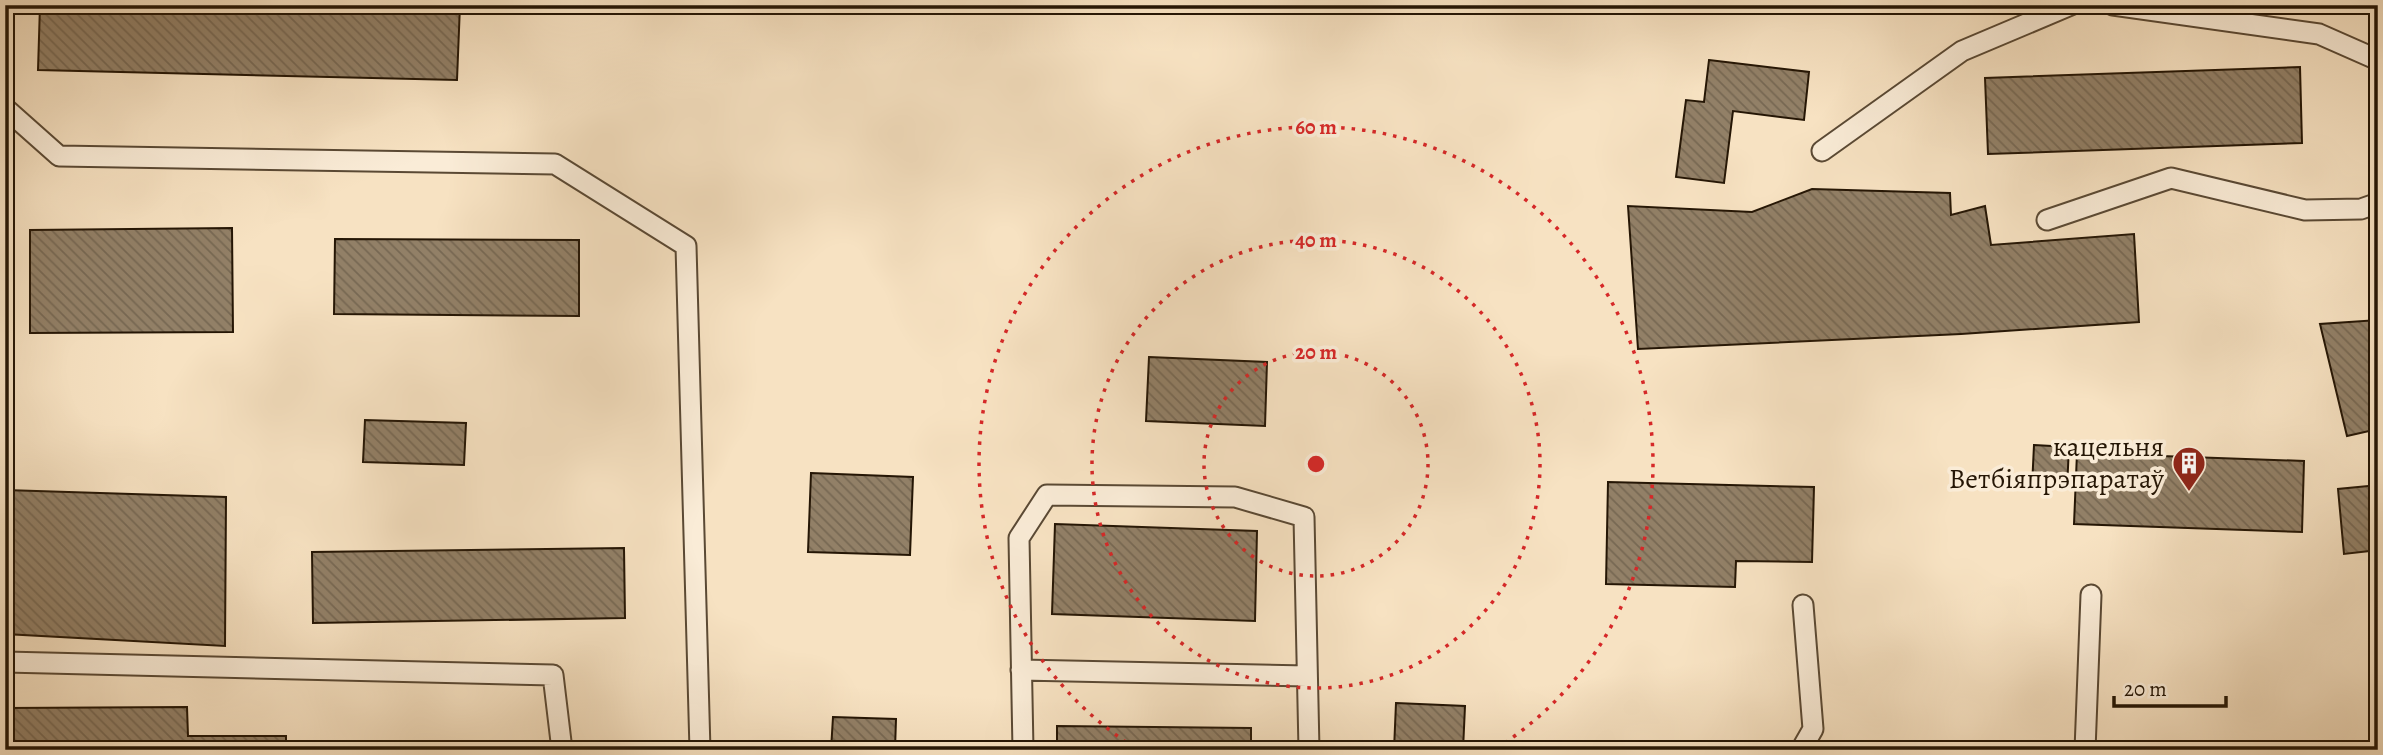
<svg xmlns="http://www.w3.org/2000/svg" width="2383" height="755" viewBox="0 0 2383 755" font-family="Alegreya,serif">
<defs>
<pattern id="building-back-hatch" width="6" height="6" patternUnits="userSpaceOnUse" patternTransform="scale(1.75)"><rect width="6" height="6" fill="#928067"/><path d="M-1 5l2 2M0 0l6 6M5-1l2 2" fill="none" stroke="#776853"/></pattern>
</defs>
<rect width="100%" height="100%" fill="#f7e2c2"/>
<filter id="stains"><feTurbulence type="fractalNoise" baseFrequency=".00286" numOctaves="4"/><feColorMatrix values="0 0 0 0 .2 0 0 0 0 .09 0 0 0 0 .02 0 0 0 .5 -.17"/></filter>
<radialGradient id="worn" r=".72"><stop offset=".6" stop-color="#630" stop-opacity="0"/><stop offset="1" stop-color="#630" stop-opacity=".3"/></radialGradient>
<!-- building -->
<path fill="url(#building-back-hatch)" stroke="#251605" stroke-width="2" d="M40,5H460L457,80L38,70Z
M1709,60L1809,72L1804,120L1733,111L1724,183L1676,177L1686,100L1704,102Z
M2300,67L2302,143L1988,154L1985,78Z
M1812,189L1950,193L1951,215L1985,206L1991,245L2134,234L2139,322L1961,334L1638,349L1628,206L1752,212Z
M2375,224H2378V281H2371Z
M232,228L233,332L30,333V230Z
M335,239L579,240V316L334,314Z
M2378,320V429L2347,436L2320,324Z
M1149,357L1267,362L1265,426L1146,421Z
M365,420L466,423L464,465L363,462Z
M2378,435V475L2371,465L2369,456L2371,447Z
M2034,445L2069,447L2067,488L2032,487Z
M2077,453L2304,461L2302,532L2074,524Z
M811,473L913,477L910,555L808,552Z
M1608,482L1814,487L1812,562L1736,561L1735,587L1606,584Z
M2378,485V550L2344,554L2338,489Z
M5,490L226,497L225,646L5,634Z
M1055,524L1257,531L1255,621L1052,614Z
M624,548L625,618L313,623L312,552Z
M1396,703L1465,706L1463,750H1394Z
M187,707L188,736H286V750H5V708Z
M833,717L896,719L895,750H831Z
M1057,726L1251,728V750H1057Z
M500,741V750H343V742Z"/>
<g fill="none" stroke-linecap="round" stroke-linejoin="round">
<defs>
<path id="lane" d="M2113,5L2319,34L2378,60
M5,108L59,156L555,164L686,246L700,750
M1822,151L1962,51L2071,5
M2047,220L2171,178L2305,210L2361,209L2378,203
M5,662L553,675L562,750
M1021,670L1307,676
M1023,750L1019,538L1047,495L1235,497L1304,517L1309,750
M1801,750L1813,729L1803,605
M2085,750L2091,595"/>
</defs>
<!-- lane casing -->
<use href="#lane" stroke="#5a4934" stroke-width="23"/>
<!-- lane -->
<use href="#lane" stroke="#faecd7" stroke-width="19"/>
</g>
<!-- distance rings -->
<g fill="none" stroke="#d62828" stroke-width="3.5" stroke-dasharray="3.5 7">
<circle cx="1316" cy="464" r="112"/>
<circle cx="1316" cy="464" r="224"/>
<path d="M1135 748A337 337 0 1 1 1497 748"/>
</g>
<!-- icons -->
<defs>
<symbol id="building-pin" viewBox="-11 -11 22 30"><path d="M0 17L-7.5 6A9.5 9.5 0 1 1 7.5 6Z" fill="#8f2418" stroke="#faecd7"/><path d="M-4-6H4V6H1V3H-1V6H-4ZM-2.5-4.3h1.7v1.8h-1.7ZM.8-4.3h1.7v1.8H.8ZM-2.5-1h1.7V.8h-1.7ZM.8-1h1.7V.8H.8Z" fill="#fff"/></symbol>
</defs>
<g fill-rule="evenodd">
<use href="#building-pin" x="2170" y="444" width="38" height="52"/>
</g>
<g text-anchor="middle" dominant-baseline="central" stroke-width="7" stroke-linejoin="round" paint-order="stroke">
<!-- poi labels -->
<g font-size="28" fill="#251605" stroke="#faecd7" text-anchor="end">
<text x="2164" y="447">кацельня<tspan x="2164" dy="32">Ветбіяпрэпаратаў</tspan></text>
</g>
</g>
<circle cx="1316" cy="464" r="10" fill="#d62828" stroke="#faecd7" stroke-width="3.5"/>
<g font-size="21" text-anchor="middle" font-weight="bold" fill="#d62828" stroke="#faecd7" stroke-width="7" stroke-linejoin="round" paint-order="stroke">
<text x="1316" y="134">60 m</text>
<text x="1316" y="247">40 m</text>
<text x="1316" y="359">20 m</text>
</g>
<!-- margin -->
<rect width="2383" height="755" fill="none" stroke="#f7e2c2" stroke-width="28"/>
<rect x="7" y="7" width="2369" height="741" fill="none" stroke="#251605" stroke-width="3.5"/>
<rect x="14" y="14" width="2355" height="727" fill="none" stroke="#251605" stroke-width="2"/>
<!-- scale -->
<path d="M2114 696v10h112v-10" fill="none" stroke="#251605" stroke-width="3.5"/>
<text x="2124" y="696" font-size="21" fill="#251605" stroke="#faecd7" stroke-width="5" paint-order="stroke">20 m</text>
<rect width="100%" height="100%" filter="url(#stains)"/>
<rect width="100%" height="100%" fill="url(#worn)"/>
</svg>
